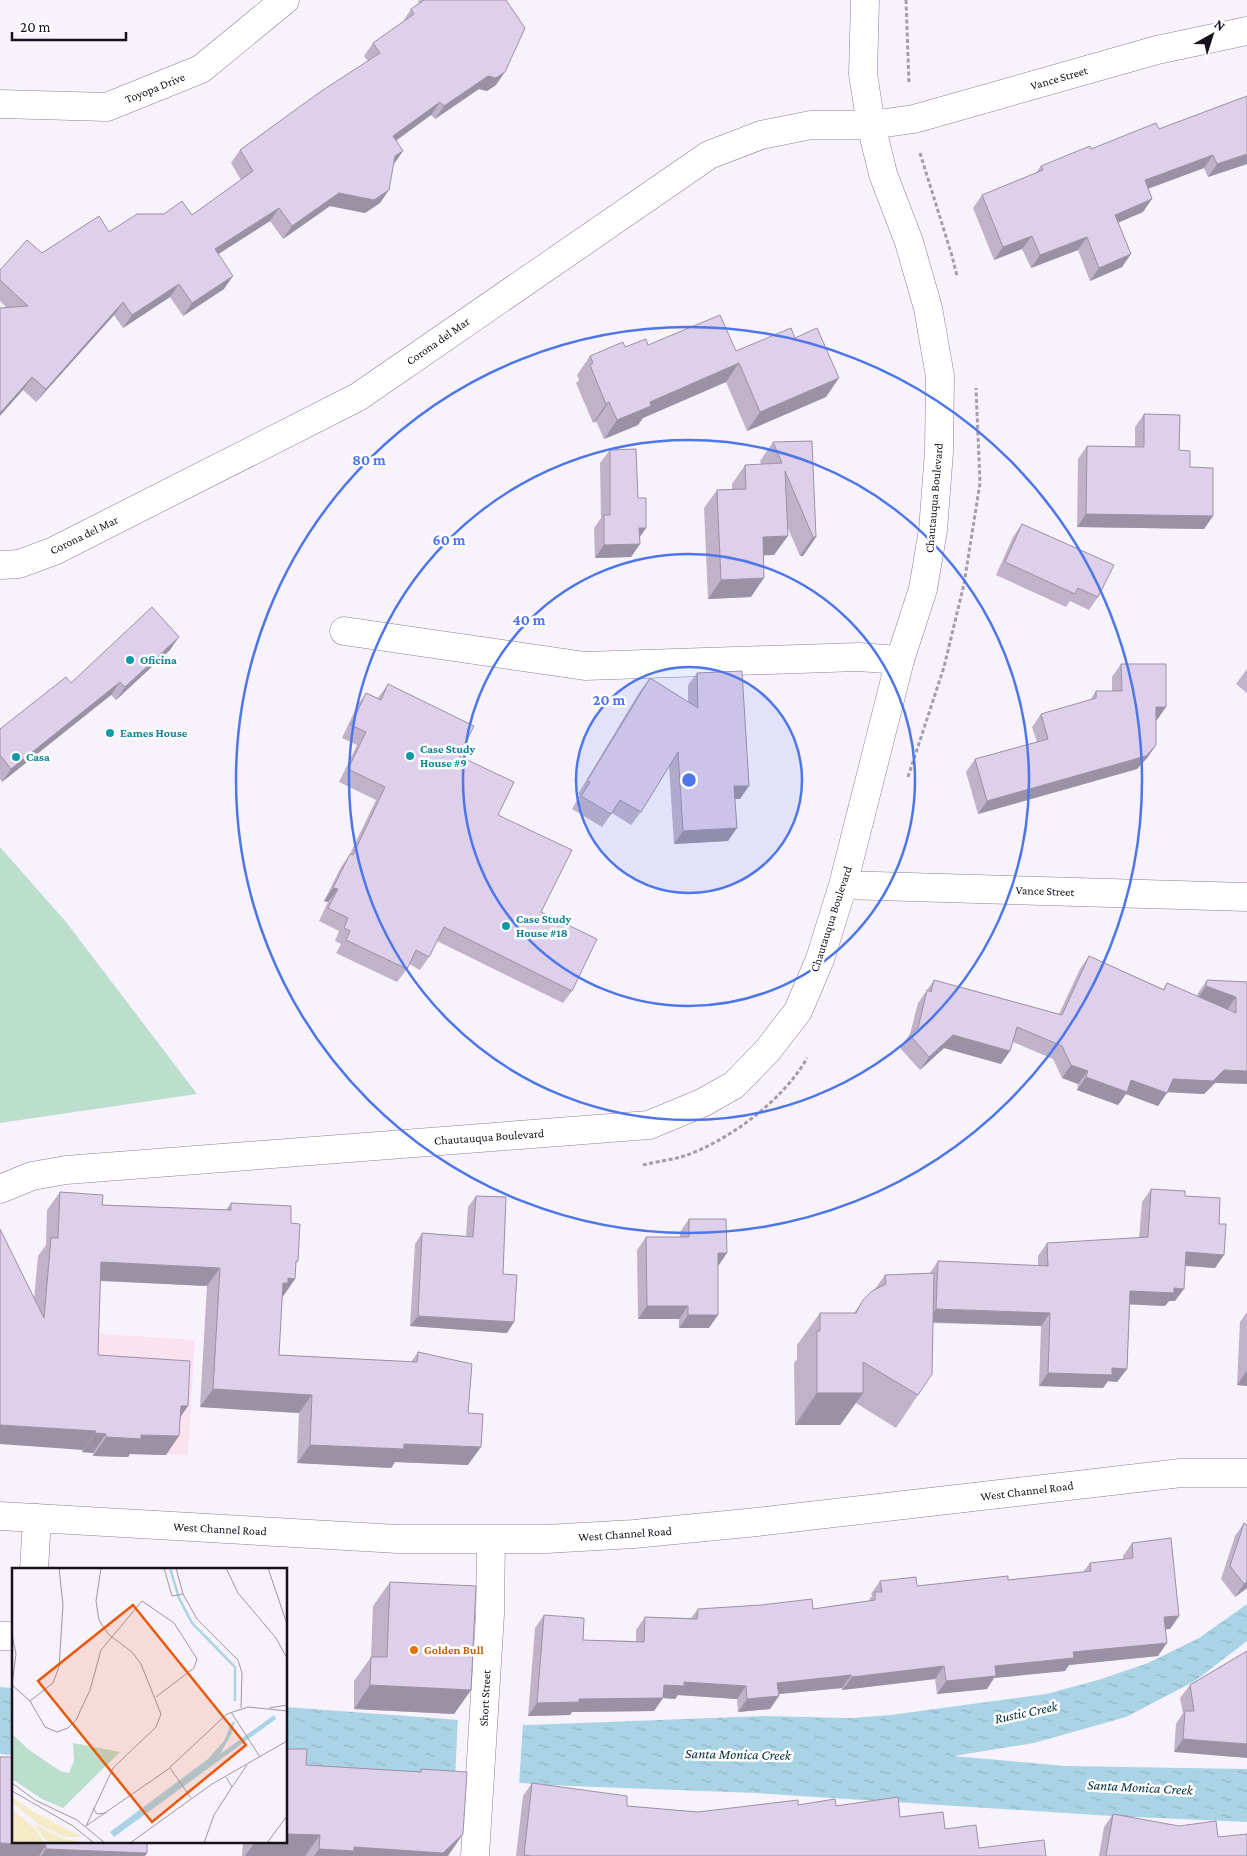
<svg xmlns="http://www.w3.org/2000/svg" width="1247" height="1856" viewBox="0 0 1247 1856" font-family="'Crimson Pro',serif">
<defs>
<pattern id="water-ripples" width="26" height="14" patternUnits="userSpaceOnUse" patternTransform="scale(1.25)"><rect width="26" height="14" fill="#aad4e6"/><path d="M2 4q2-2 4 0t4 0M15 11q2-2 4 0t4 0" fill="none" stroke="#92b5c5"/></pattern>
</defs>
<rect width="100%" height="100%" fill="#f8f2fd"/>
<!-- commercial -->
<path fill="#fae3ef" d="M91,1333L195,1340L188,1455L82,1452Z"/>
<!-- grass -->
<path fill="#bcdecc" d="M0,847L66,922L197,1094L0,1123Z"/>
<!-- water -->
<path fill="url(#water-ripples)" d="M1247,1604V1641L1195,1681L1126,1717L1034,1743L954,1756L1066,1766L1247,1769V1822L1112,1816L756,1793L545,1785L452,1777L286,1768V1707L528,1725L764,1716L851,1718L891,1715L1046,1694L1098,1680L1148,1663L1199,1638Z
M0,1687L14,1688V1755L0,1754Z"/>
<!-- pier -->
<path fill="#f8f2fd" d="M458,1717L523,1722L519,1785L455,1779Z"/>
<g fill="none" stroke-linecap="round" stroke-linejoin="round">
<defs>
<path id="minor" d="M0,104L107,107L201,69L285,0
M0,565L19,564L54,551L358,397L709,155L761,135L811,125H871L914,119L1157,50L1247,31
M344,631L585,666L858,657L900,660
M843,885L1247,897
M0,1189L32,1176L66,1170L649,1125L702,1103L734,1085L768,1050L798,1011L820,959L843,885L900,660L923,589L933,530L939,452L940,376L928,308L909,242L883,174L871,125L863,74L865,0
M0,1516L398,1539H546L634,1534L757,1522L1181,1473H1247
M34,1570L37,1518
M0,1636H14
M475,1856L490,1614L491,1539"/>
</defs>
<!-- minor casing -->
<use href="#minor" stroke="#8c7e97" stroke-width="29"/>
<!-- path -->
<path stroke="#a39ea8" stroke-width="3" stroke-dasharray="4 2.5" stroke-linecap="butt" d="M906,0L909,84
M920,153L952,256L957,276
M908,777L944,667L964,584L980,483L976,388
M643,1165C655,1162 669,1160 681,1157C726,1143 784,1100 807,1058"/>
<!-- minor -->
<use href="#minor" stroke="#fff" stroke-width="28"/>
</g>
<!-- wall -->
<path fill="#bfb2c9" d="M419,0H506L496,85L487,91L479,89L435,119L431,115L396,141L403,151L394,163L380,203L365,213L330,206L283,239L270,221L218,254L224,289L183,316L170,297L123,328L114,315L36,402L23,390L7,308L0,301V270L42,253L109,232L192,215L241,180L231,163L240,150L368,61L364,56L373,43L402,23L411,9L419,3L418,2Z
M1247,96V164L1208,177L1204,168L1148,189L1143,212L1118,222L1131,254L1122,267L1090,281L1078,250L1031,268L1022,249L994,260L973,208L982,195L1036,173L1041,166L1091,149L1159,129Z
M795,338L826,397L747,431L726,382L643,418L638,425L604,439L596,421L593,423L576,383L579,380L577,375L590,356L625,347L648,345L736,351Z
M1144,414L1179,450L1190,467L1213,516L1204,529L1077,527L1078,459L1087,446L1135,447V427Z
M773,442L816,537L803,556H800L787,526L774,555H763L751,597L708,599L704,508L717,490L732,489V484L745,465L761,464L760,461Z
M610,450L638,498L646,528L639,538L640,544L631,557L595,558L594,528L601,518L600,463Z
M1022,524L1098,597L1089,610L1070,601L1066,607L996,575L1013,537Z
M170,650L116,700L111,695L2,782L0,779V729L71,683Z
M1121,664L1157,720H1156V745L1147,758L1137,769L978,814L966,772L975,759L1037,742L1032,727L1041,714L1090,700L1096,691H1112V677Z
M1247,669V693L1236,684Z
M697,673L740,799H735L728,841L674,844L669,766L641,812L631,825L612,813L602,827L572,809L580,795L578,794L640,691L650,678L688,702V685Z
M388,684L459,756L498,815L541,912L572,991L563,1003L437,941L429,957L420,970L409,964L407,969L397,982L336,953L341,944L335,941L339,931L319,921L328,902L324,901L341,867L350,854L376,800L339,782L357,745L342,738L357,706L366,693L378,698Z
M1089,956L1163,989L1167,983L1197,996L1198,993L1207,980L1247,982L1215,1083L1204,1094L1167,1092L1158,1106L1126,1094L1118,1105L1077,1090L1078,1084L1062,1078L1053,1059L1013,1042L1010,1051L1001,1064L944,1048L920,1070L900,1048L910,1034L918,1003L934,980L1059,1014L1080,969Z
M1151,1189L1185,1196L1215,1268L1185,1266L1175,1301H1169L1165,1306L1130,1304L1127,1369L1117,1382L1108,1381L1103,1388L1039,1386L1041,1326L933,1323L918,1395L896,1428L856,1403L840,1425H795L794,1363L797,1359V1345L820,1313H854L863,1300L875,1289L885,1275L930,1273L938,1261L1038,1266V1256L1047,1243L1139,1238L1142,1202Z
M60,1192L102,1205L226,1210L231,1203L291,1223L298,1261L295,1265V1279L282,1297L279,1355L411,1362L418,1352L468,1413V1465L395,1462L391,1468L297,1463L299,1413L200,1407L207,1286L100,1281L98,1355L180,1417L166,1455L130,1454L128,1457L93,1456V1453L82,1452L83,1450L34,1299L38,1256L46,1245L47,1210Z
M476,1196L514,1322L507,1333L410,1326L415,1244L422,1233L466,1236L468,1207Z
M689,1219L727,1253L718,1266L709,1328H679V1319H638L637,1250L646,1237H680V1232Z
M1247,1312V1386L1237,1385L1240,1322Z
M1244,1523L1247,1525V1588L1235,1597L1221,1579L1235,1536Z
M1132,1543L1179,1616L1170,1629H1166L1158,1656L1069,1665L1065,1671L994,1678L987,1689L937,1694L935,1679L842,1690V1688L779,1694L770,1709L738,1712L737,1699L678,1695L675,1699L663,1698L654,1711L572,1712L570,1715L528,1716L535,1628L544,1615L583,1640L636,1641V1630L645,1617L691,1618L698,1609H813L868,1601L872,1596L871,1594L880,1581L917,1586L1008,1580L1083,1572L1090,1563L1123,1559V1556Z
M390,1582L471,1690L454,1714L354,1709V1681L371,1657L373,1606Z
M1247,1651L1174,1752L1176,1724L1183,1713L1180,1698L1190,1685Z
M0,1757L145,1856H0Z
M306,1765L419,1772L421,1769L448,1856H242L243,1842H286Z
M532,1783L627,1806L698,1812L798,1805L836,1806L900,1817L945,1829L979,1848L1046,1856H516L523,1796Z
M1113,1814L1218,1837L1247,1856H1099L1104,1827Z"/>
<!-- shaded-wall -->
<path fill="#9b91a4" d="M505,72L496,85L487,91L479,89L435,119L444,106L488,76Z
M440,102L431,115L384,149L393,136Z
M403,151L394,164L395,156Z
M1247,154V164L1208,177L1217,164Z
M1213,155L1204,168L1136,193L1145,180Z
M389,190L380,203L365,213L330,206L283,239L292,226L339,193Z
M1152,199L1143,212L1106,228L1115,215Z
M279,208L270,221L206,262L215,249Z
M1032,236L1022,249L994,260L1003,247Z
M1087,237L1078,250L1031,268L1040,255Z
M1131,254L1122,267L1090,281L1099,268Z
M233,276L224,289L183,316L192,303Z
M179,284L170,297L123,328L132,315Z
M123,302L114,315L36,402L46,389Z
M739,363L726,382L643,418L638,425L604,439L617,420L650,402Z
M32,377L23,390L0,416V413Z
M839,378L826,397L747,431L760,412Z
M609,402L596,421L593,423L606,404Z
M1086,514L1213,516L1204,529L1077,527Z
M639,528H646L637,541Z
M788,536L774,555L750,556L763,537Z
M813,537H816L803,556H800Z
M640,544L631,557L595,558L604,545Z
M764,578L751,597L708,599L721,580Z
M179,637L170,650L116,700L125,687Z
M120,682L111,695L2,782L11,769Z
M1156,707H1166L1157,720H1147Z
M1156,745L1147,758L1137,769L978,814L987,801Z
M734,786H749L740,799H725Z
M737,828L728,841L674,844L683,831Z
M333,888L338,889L328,902L324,901Z
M1206,986L1236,997L1227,1010L1197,999Z
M953,1035L1010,1051L1001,1064L944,1048L920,1070L929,1057Z
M1071,1065L1088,1071L1078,1084L1062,1078Z
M1224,1070L1247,1071V1084L1215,1083L1204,1094L1164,1092L1167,1093L1158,1106L1126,1094L1118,1105L1077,1090L1086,1077L1131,1080L1173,1079Z
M1186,1252L1224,1255L1215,1268L1176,1265Z
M718,1253H727L718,1266Z
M101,1262L220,1268L207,1286L88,1280Z
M288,1278L295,1279L282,1298L283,1283Z
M1174,1288L1184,1289L1175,1301H1169L1165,1306L1121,1304L1130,1291Z
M647,1306H688L679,1319H638Z
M936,1309L1050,1313L1041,1326L927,1322Z
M688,1315H718L709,1328H679Z
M418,1316L514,1322L507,1333L410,1326Z
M1112,1368L1127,1369L1117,1382L1108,1381L1103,1388L1039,1386L1048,1373Z
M1246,1372H1247V1386L1237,1385Z
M213,1389L312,1395L299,1413L200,1407Z
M817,1393H863L840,1425H795Z
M181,1406H188L175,1425Z
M0,1425L96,1431L83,1450L0,1444Z
M95,1433L106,1434L93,1453L82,1452Z
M141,1435L179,1436L166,1455L130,1454L128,1457L93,1456L106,1437Z
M404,1444L481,1447L468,1465L395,1462L391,1468L297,1463L310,1445Z
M1247,1582V1588L1235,1597L1244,1584Z
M1179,1616L1170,1629L1155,1630L1164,1617Z
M1167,1643L1158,1656L1069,1665L1065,1671L994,1678L987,1689L937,1694L946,1681L995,1666L1073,1652Z
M944,1666L935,1679L842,1690L852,1677Z
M851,1675L842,1688L768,1695L777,1683Z
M684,1682L746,1686L737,1699L678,1695L675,1699L663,1698L654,1711L572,1712L570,1715L528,1716L537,1703L579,1699Z
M370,1685L471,1690L454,1714L354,1709Z
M779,1696L770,1709L738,1712L747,1699Z
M1183,1739L1247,1744V1758L1174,1752Z
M286,1834L320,1835L305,1856H245L255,1842H286Z
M463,1834L448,1856H314L319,1849L354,1847Z
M0,1843L46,1845L39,1856H0Z
M46,1849L147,1853L145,1856H41Z"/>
<!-- building -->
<path fill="#decfea" stroke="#9b91a4" d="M424,0H506L525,28L505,72L496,78L488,76L444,106L440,102L393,136L403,151L395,156L389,190L374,200L339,193L292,226L279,208L215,249L233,276L192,303L179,284L132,315L123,302L46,389L32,377L0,413V308L28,306L0,280V270L27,240L42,253L99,216L109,232L137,214H164L182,201L192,215L253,171L240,150L320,92L380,53L373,43L414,14L411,9Z
M1247,96V154L1217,164L1213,155L1145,180L1152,199L1115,215L1131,254L1099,268L1087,237L1040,255L1032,236L1003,247L982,195L1043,170L1041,166L1090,146L1091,149L1156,123L1159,129Z
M720,315L736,351L791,328L795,338L817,328L839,378L760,412L739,363L650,402L651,406L617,420L609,402L606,404L590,365L593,363L590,356L623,342L625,347L646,339L648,345Z
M1144,414L1180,415L1179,450L1190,451V467L1213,468V516L1086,514L1087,446L1144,447Z
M812,441L816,537H813L785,471L788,536L763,537L764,578L721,580L717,490L746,489L745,465L782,463L773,442Z
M636,449L638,498H646V528H639L640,544L604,545V515H610V450Z
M1022,524L1114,565L1098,597L1078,588L1075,594L1005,562Z
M152,607L179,637L125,687L120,682L11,769L0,755V729L66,677L71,683Z
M1121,664H1166V707H1156V745L1146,756L987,801L975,759L1048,739L1041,714L1096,698V691H1122Z
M742,671L749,786H734L737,828L683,831L678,752L641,812L620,800L611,814L581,796L590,782L587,781L650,678L698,708L697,673Z
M388,684L474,726L459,756L514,782L498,815L572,850L541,912L597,939L572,991L444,927L429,957L416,950L407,969L346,940L350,931L344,928L348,918L328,908L338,889L333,888L350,854L353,855L385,787L348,769L366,732L351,725L366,693L381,700Z
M1089,956L1164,990L1167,983L1236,1013V997L1206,986L1207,980L1247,982V1071L1224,1070L1213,1081L1173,1079L1167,1093L1131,1080L1127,1092L1086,1077L1088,1071L1071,1065L1062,1046L1017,1027L1010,1051L953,1035L929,1057L910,1035L918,1028L927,990L931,992L934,980L1062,1015Z
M1151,1189L1185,1191V1196L1220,1198L1219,1224H1226L1224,1255L1186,1252L1184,1289L1174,1288V1293L1130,1291L1127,1369L1112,1368V1375L1048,1373L1050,1313L936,1309L938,1261L1048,1266L1047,1243L1148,1237Z
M60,1192L103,1195L102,1205L231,1210V1203L291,1206V1223L300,1224L298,1261H296L295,1279L288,1278V1283H283L279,1355L417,1362L418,1352L472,1364L468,1413L483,1414L481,1447L404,1444V1449L310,1445L312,1395L213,1389L220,1268L101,1262L98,1355L190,1361L188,1406H181L179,1436L141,1435V1439L106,1437V1434L95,1433L96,1431L0,1425V1229L44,1318L51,1238H58Z
M476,1196L506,1197L503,1274L517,1275L514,1322L418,1316L422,1233L473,1237Z
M689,1219H726L727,1253H718V1315H688V1306H647L646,1237H689Z
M934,1273L932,1374L918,1395L863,1362V1393H817V1331H820V1313H856L863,1300L872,1291L886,1284L885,1275Z
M1244,1523L1247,1525V1582L1244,1584L1230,1566Z
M1171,1538L1179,1616L1164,1617L1167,1643L1073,1652L1074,1658L995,1666L996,1676L946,1681L944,1666L852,1677L851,1675L777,1683L779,1696L747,1699L746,1686L684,1682V1686L664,1685L663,1698L579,1699V1702L537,1703L544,1615L584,1618L583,1640L644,1642L645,1617L697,1619L698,1609L761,1605L812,1599L813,1609L875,1600V1592H882L880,1581L916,1577L917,1586L1008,1576V1580L1091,1571L1090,1563L1133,1558L1132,1543Z
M390,1582L476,1586L471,1690L370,1685L371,1657H387Z
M1247,1651V1744L1183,1739L1185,1711H1194L1190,1685Z
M286,1749H307L306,1765L421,1772V1769L467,1772L463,1834L443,1853L354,1847V1851L319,1849L320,1835L286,1834Z
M0,1757H14V1842H147V1853L46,1849V1845L0,1843Z
M532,1783L627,1796V1806L698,1812L798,1800V1805L835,1799L836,1806L898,1797L900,1817L943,1812L945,1829L976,1825L979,1848L1044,1840L1046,1856H531L524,1855Z
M1113,1814L1179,1826L1216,1821L1218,1837L1247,1834V1856H1106Z"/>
<!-- distance rings -->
<circle cx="689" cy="780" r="113" fill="#4d76e9" fill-opacity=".12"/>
<g fill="none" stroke="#4d76e9" stroke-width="2.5">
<circle cx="689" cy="780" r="113"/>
<circle cx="689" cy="780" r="226"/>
<circle cx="689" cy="780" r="340"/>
<circle cx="689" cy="780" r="453"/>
</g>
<!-- markers -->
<g fill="#0f9aa8" stroke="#fff" stroke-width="2">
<circle cx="130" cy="660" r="5"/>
<circle cx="110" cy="733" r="5"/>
<circle cx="410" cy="756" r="5"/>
<circle cx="16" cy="757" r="5"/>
<circle cx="506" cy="926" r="5"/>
</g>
<circle fill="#e8710a" stroke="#fff" stroke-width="2" cx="414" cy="1650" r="5"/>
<g text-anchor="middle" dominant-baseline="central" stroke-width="5" stroke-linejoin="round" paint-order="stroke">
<!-- street labels -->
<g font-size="12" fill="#17121b" stroke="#fff">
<text transform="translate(1059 78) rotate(-16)">Vance Street</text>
<text transform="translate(155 88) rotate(-22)">Toyopa Drive</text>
<text transform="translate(438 341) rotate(-35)">Corona del Mar</text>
<text transform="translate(934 498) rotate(-85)">Chautauqua Boulevard</text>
<text transform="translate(84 535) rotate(-26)">Corona del Mar</text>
<text transform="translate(1045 891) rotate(2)">Vance Street</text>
<text transform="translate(831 919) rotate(-72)">Chautauqua Boulevard</text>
<text transform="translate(489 1137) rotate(-4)">Chautauqua Boulevard</text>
<text transform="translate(1027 1491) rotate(-7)">West Channel Road</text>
<text transform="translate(220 1529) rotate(3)">West Channel Road</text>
<text transform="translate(625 1534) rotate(-4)">West Channel Road</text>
<text transform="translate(485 1698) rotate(-87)">Short Street</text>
</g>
<!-- culture labels -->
<g font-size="12" font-weight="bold" fill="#0d838f" stroke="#fff" text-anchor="start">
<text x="140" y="660">Oficina</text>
<text x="120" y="733">Eames House</text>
<text x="420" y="749">Case Study<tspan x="420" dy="14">House #9</tspan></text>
<text x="26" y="757">Casa</text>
<text x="516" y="919">Case Study<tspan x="516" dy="14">House #18</tspan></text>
</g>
<!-- food labels -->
<g font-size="12" font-weight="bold" fill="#c56008" stroke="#fff" text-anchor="start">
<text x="424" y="1650">Golden Bull</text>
</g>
<!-- water labels -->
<g font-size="14" font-style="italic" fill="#072e3c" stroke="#fff">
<text transform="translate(1026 1712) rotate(-12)">Rustic Creek</text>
<text transform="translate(738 1754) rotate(1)">Santa Monica Creek</text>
<text transform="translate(1140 1787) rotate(3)">Santa Monica Creek</text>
</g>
</g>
<!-- overview -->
<g transform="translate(12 1568)">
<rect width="275" height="275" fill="#f8f2fd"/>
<path d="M0,166L16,181L48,203L57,205L62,193L61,175L108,184L51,240L30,231L0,211Z" fill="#bcdecc"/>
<path d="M0,229L22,244L70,269H52L27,256L0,235ZM0,241L22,260L33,275H0ZM21,255L49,270L67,274L36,275Z" fill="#f5ebc6"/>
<path d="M262,147L264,151L102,269L98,264L196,191L212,173L220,154H223L219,167L208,186Z" fill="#aad4e6"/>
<path fill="none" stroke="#aad4e6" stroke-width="2.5" d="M158,0L167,30L180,55L223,99V133"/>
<path fill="none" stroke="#9e98a3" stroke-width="1" d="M152,0L160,28L171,26M164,0L171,26L185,51L226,92L230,105L229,140M214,0L226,25L264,70L275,90M256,0L275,56M0,67L4,86L0,117M0,117L18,133L33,159L45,164L56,160L64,152L78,122L89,82L130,33L162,55L185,91L182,100L144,129M18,133L41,115L47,99L51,37L47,0M257,140L275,137M219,144L248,189M158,200L179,230M0,215L23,232L65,252L93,275M220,219L235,197M0,223L61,258L82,275M81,240L85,246L94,245M74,258L101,200L144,159L149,146L129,96L120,84L96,66L87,52L84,33L89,0M74,258L155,202L215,146L236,139L275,143M118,275L200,216L275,173M192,275L202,247L220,219L214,209M255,275L275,248"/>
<path fill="#e8590c" fill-opacity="0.15" stroke="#e8590c" stroke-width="2.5" d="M121,37L234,177L140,254L26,113Z"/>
<rect width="275" height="275" fill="none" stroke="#17121b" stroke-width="2.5"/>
</g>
<circle cx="689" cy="780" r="8" fill="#4d76e9" stroke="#fff" stroke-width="2.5"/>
<g font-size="15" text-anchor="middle" font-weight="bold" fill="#4d76e9" stroke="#fff" stroke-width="5" stroke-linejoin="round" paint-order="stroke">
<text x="369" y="465">80 m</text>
<text x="449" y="545">60 m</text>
<text x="529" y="625">40 m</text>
<text x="609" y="705">20 m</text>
</g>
<!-- north arrow -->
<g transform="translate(1212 35) rotate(39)" stroke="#ffffff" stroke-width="4" paint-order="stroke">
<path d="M0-4L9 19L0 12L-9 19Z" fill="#17121b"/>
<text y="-8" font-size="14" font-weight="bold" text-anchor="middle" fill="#17121b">N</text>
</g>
<!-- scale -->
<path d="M12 32v8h114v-8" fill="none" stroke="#17121b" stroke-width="2.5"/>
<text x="20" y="32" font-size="15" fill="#17121b" stroke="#ffffff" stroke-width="4" paint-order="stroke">20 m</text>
</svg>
